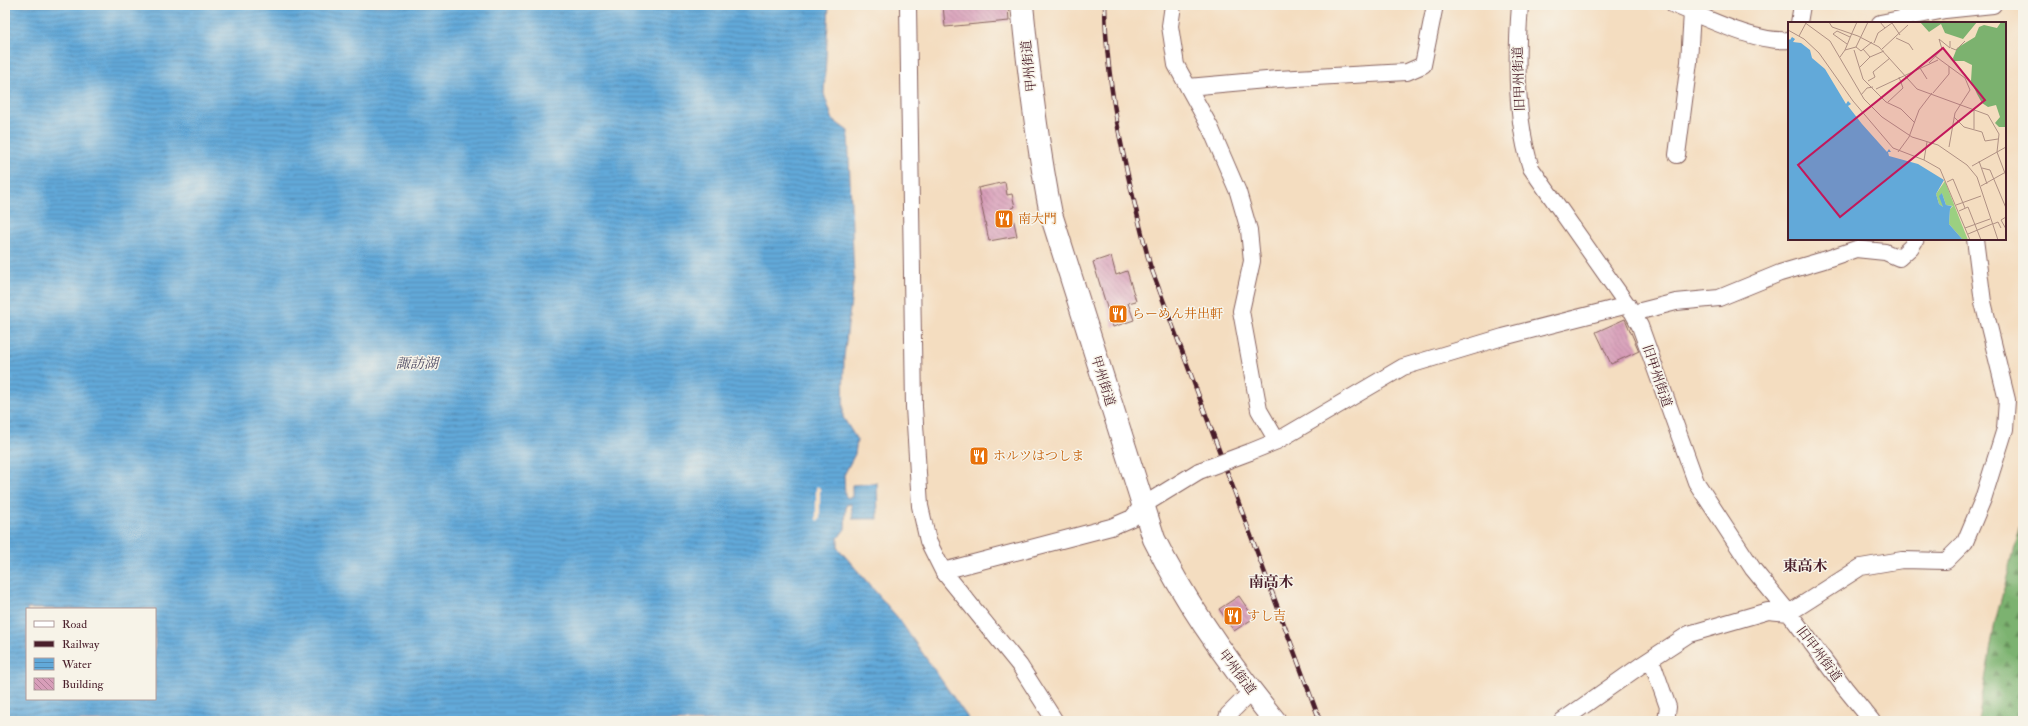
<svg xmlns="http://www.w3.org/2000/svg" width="2028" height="726" viewBox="0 0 2028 726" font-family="'IM FELL Double Pica','Noto Serif JP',serif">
<defs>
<pattern id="forest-firs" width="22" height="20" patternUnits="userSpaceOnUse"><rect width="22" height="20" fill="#7cb26f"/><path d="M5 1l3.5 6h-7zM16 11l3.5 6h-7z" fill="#68905b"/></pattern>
<pattern id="water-rules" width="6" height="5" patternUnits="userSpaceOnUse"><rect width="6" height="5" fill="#62a9d9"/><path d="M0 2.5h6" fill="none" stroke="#5389b0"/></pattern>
<pattern id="building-back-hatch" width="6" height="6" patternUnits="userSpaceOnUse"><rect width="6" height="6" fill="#d89eb9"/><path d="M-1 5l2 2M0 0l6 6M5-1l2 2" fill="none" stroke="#b18097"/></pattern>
</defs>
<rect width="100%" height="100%" fill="#f7f3e8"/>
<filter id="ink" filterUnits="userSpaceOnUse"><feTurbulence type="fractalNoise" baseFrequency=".025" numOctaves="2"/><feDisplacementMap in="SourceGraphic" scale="8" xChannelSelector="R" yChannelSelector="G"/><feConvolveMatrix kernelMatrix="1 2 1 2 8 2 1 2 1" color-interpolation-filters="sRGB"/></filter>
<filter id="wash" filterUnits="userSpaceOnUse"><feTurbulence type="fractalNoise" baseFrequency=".012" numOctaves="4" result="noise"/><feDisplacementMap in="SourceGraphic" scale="16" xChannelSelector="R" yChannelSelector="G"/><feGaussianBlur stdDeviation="0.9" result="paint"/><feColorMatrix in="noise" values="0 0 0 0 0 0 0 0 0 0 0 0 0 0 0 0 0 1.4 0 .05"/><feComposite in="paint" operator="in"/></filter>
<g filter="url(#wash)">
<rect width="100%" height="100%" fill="#f4ddc0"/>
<!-- forest -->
<path fill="url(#forest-firs)" stroke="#63684d" d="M2023,517V721H1978L1995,622Z"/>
<!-- water -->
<path fill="url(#water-rules)" stroke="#566482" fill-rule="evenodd" d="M5,5H829L824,94L833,120L848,131L854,277L844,357L843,417L857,440L855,454L844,475L845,495L848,498L852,497V485L877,483L878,519H853L851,504L846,505L845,529L838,538V548L898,618L970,721H5ZM27,609H155V699H27Z"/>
<!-- pier -->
<path fill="#f4ddc0" d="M817,486L820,488V519L817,521L816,519V488Z"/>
<g id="blocks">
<!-- building -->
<path fill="url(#building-back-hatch)" d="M943,5H1008L1009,21L945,27Z
M1005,182L1007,195L1012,194L1015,207L1011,208L1017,236L989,241L978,188Z
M1111,256L1116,275L1127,271L1136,301L1128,303L1134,320L1113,327L1093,262Z
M1625,319L1639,351L1611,364L1596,332Z
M1239,596L1254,618L1234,631L1219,609Z"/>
</g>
</g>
<g filter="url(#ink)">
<use href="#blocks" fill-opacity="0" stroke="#86625f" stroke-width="1"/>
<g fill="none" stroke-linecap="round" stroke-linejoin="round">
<defs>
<path id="minor" d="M908,5L914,407L920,506L928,541L943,571L1020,666L1055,721
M1173,5L1170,26L1176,65L1210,127L1238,192L1249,230L1252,261L1241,311L1259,410L1277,441
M1520,5C1516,56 1515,119 1531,168L1633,313L1640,326L1696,482L1753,569L1789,613L1845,688L1872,721
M1674,5C1707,18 1755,43 1789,40
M1799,23L1802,5
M1880,23L1945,10L1993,5
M1188,87L1278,79L1407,72L1423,65L1435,5
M1677,155L1689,62L1692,12
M1633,313L1676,302L1719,298L1780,273L1824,260L1856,249L1885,252L1899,258L1911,247L1916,239
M1250,452L1277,441L1403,367L1503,337L1628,305
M943,571L1111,527L1132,518L1142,506L1199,471
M1651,659L1668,707L1666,721
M1226,721L1228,715L1251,692
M1562,721L1640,666L1689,634L1768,611L1789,613L1861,567L1902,560L1946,561L1965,542L1983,499L2005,429L2007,400L1983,302L1975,239"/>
<path id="highway" d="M1022,5C1029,75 1037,145 1051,214L1154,539C1186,604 1229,664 1275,721"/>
</defs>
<!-- minor casing -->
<use href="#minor" stroke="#86625f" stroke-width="18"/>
<!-- highway casing -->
<use href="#highway" stroke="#86625f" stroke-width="24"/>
<!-- minor -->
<use href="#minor" stroke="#fff" stroke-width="16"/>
<!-- highway -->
<use href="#highway" stroke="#fff" stroke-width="22"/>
<defs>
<path id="rail" d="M1105,5C1106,93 1128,180 1150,265L1320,721"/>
</defs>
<!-- rail casing -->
<use href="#rail" stroke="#4a1f2b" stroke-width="4.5"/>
<!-- rail -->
<use href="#rail" stroke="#f7f3e8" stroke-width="3" stroke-dasharray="9" stroke-linecap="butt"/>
<defs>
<path id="minor-bridge" d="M1199,471L1250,452"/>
</defs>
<!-- minor-bridge casing -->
<use href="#minor-bridge" stroke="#86625f" stroke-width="18" stroke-linecap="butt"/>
<!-- minor-bridge -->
<use href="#minor-bridge" stroke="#fff" stroke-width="16"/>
</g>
</g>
<!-- icons -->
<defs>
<symbol id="restaurant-square" viewBox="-11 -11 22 22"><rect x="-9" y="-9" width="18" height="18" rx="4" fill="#e8710a" stroke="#f7f3e8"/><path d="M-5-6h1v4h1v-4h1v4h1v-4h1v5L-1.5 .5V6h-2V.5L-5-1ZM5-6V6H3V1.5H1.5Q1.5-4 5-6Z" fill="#fff"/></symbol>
</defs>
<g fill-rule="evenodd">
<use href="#restaurant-square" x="993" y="208" width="22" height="22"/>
<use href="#restaurant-square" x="1107" y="303" width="22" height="22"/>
<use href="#restaurant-square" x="968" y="445" width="22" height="22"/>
<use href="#restaurant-square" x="1222" y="605" width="22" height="22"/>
</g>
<g text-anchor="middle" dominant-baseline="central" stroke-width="3" stroke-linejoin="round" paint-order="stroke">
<!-- street labels -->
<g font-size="13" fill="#4a1f2b" stroke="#f7f3e8">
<text transform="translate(1029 66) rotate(-96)">甲州街道</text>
<text transform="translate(1519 79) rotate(-92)">旧甲州街道</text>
<text transform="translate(1657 376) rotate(71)">旧甲州街道</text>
<text transform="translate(1103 381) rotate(73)">甲州街道</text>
<text transform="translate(1819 654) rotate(53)">旧甲州街道</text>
<text transform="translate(1237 672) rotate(53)">甲州街道</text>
</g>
<!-- food labels -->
<g font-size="13" fill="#c56008" stroke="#f7f3e8" text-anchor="start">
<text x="1018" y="219">南大門</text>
<text x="1132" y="314">らーめん井出軒</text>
<text x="993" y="456">ホルツはつしま</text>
<text x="1247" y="616">すし吉</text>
</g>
<!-- water labels -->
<g font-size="14" font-style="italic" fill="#524f68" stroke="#f7f3e8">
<text x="417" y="363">諏訪湖</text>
</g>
<!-- quarter labels -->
<g font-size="15" font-weight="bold" fill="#4a1f2b" stroke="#f7f3e8">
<text x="1805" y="566">東高木</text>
<text x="1271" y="582">南高木</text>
</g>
</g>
<!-- overview -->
<g transform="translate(1788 22)">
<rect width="218" height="218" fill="#f4ddc0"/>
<path d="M132,0H189L175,17L157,11L153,2L141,10ZM213,0H218V105H211L207,101L212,95L208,83L200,85L194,81L189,72L183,59L184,43L176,39H166L165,36L169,26L187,15L191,5L196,3L209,6Z" fill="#7cb26f"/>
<path d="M157,159L172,198L180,218H175L161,202L162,187L165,184L158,183L154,171L155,185L151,182L148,172Z" fill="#9bd081"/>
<path d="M4,15L7,17L5,20L13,21L22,28L24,36L37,47L58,82L60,79L63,82L60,84L74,102L99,130L101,127L103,130H100L101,134L130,142L156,158L148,172L151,182L155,185L151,174L154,171L158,183L164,184L162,187L161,202L175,218H0V16L2,18Z" fill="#62a9d9"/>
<path fill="none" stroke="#b09184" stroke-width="1" d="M16,0L42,19L76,77L94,95L124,115L150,123L179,143L189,155L210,218M41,0L44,5L70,14L91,25L129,67L200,93L211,112L209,130L218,154M92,0L97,6L104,1M104,1L112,13M0,8L16,17L31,31L65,79L105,126L136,138L152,147L182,218M64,11L69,0M11,14L18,1M108,16L121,22L125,28M86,21L90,11L97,6M59,22L45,12L49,9L62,15M68,25L73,29L84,20M163,26L168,28L177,19M75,27L82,35L96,29M94,27L120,3M57,28L64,11M66,28L75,57L98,80L113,87L127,101M147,34L177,56L182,68L167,91L161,125M52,35L57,28L68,25L80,0M141,41L154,27L151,17L162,26V19M71,46L82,35M132,46L139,57M80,59L87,55L85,50L102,36M88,67L150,38M145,71L161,52V44M73,73L79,66L85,65M100,80L115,66L111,55M166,95L176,105L194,110L197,119L210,117M186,107V87M110,130L121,115L131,88L144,71M136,138L139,120M191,139L199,162M184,144L218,125M194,146L202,148L218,186M159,160L165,157L177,186M193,164L216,151M168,183L193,174M171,189L180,185L193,218M218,195L213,198L218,207M205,202L210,200L213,206M177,206L202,197M180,212L204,202"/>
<path fill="#c2185b" fill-opacity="0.15" stroke="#c2185b" stroke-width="2" d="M155,26L197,78L52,195L10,143Z"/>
<rect width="218" height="218" fill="none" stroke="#4a1f2b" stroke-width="2"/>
</g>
<!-- margin -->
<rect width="2028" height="726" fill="none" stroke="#f7f3e8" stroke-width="20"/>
<!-- legend -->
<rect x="26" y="608" width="130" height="92" fill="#f7f3e8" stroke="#b29e9c"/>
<rect x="34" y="621" width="20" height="6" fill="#ffffff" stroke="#b29e9c"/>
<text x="62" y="628" font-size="12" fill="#4a1f2b">Road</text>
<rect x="34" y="641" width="20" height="6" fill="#4a1f2b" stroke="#b29e9c"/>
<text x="62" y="648" font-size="12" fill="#4a1f2b">Railway</text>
<rect x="34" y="658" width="20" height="12" fill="url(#water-rules)" stroke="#b29e9c"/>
<text x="62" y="668" font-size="12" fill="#4a1f2b">Water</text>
<rect x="34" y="678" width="20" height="12" fill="url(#building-back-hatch)" stroke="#b29e9c"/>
<text x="62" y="688" font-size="12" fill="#4a1f2b">Building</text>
</svg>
